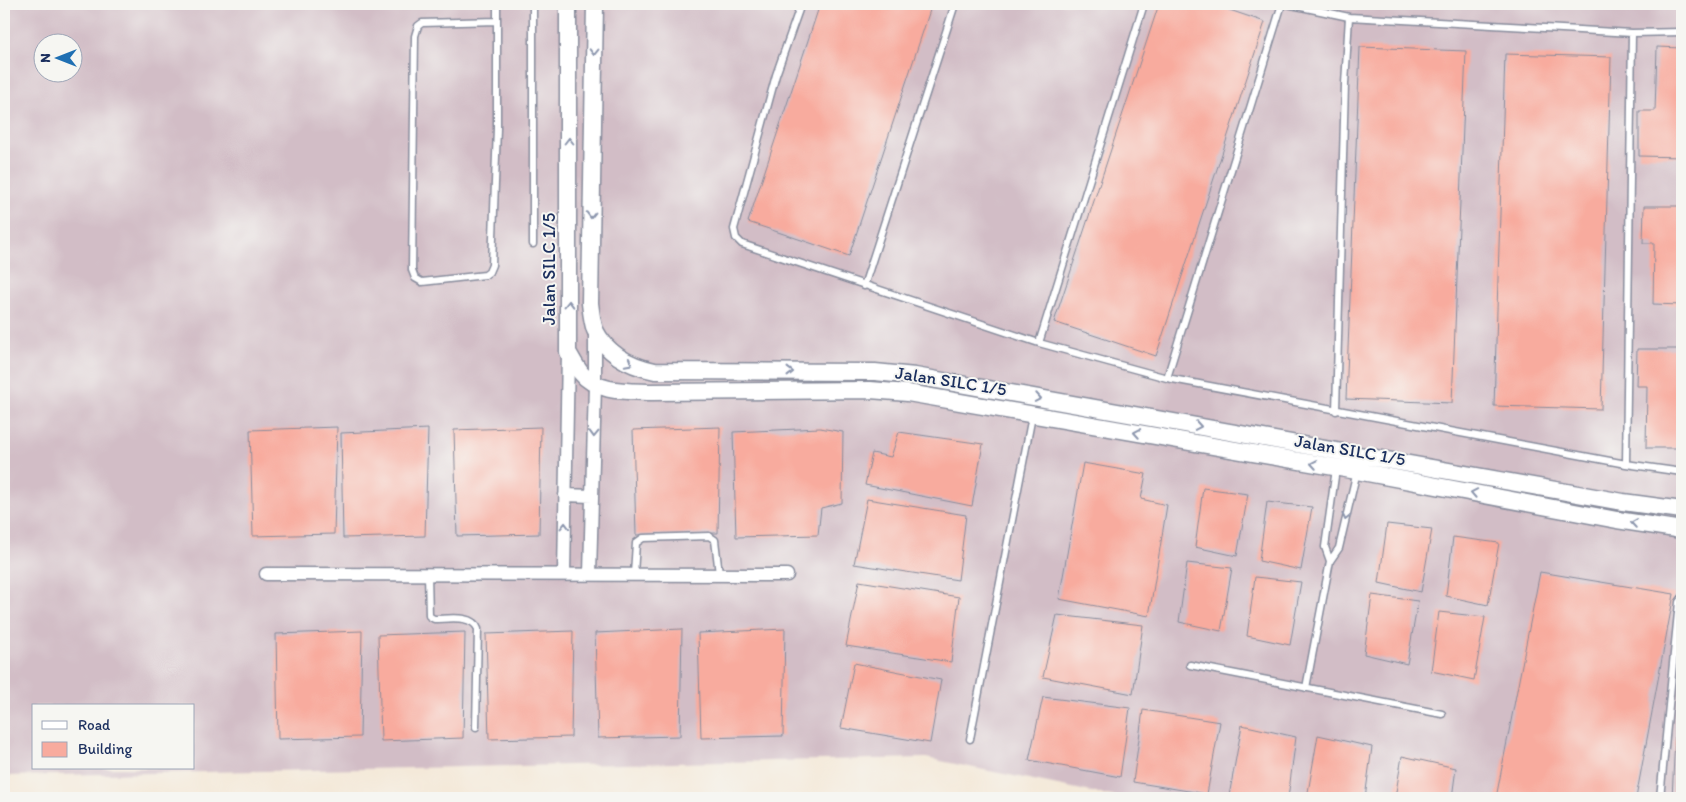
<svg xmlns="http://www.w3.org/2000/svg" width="1686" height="802" viewBox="0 0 1686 802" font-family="Itim,sans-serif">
<rect width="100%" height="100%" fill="#f6f6f2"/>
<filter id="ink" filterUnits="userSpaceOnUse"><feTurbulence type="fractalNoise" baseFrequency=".02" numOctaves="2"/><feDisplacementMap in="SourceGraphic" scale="10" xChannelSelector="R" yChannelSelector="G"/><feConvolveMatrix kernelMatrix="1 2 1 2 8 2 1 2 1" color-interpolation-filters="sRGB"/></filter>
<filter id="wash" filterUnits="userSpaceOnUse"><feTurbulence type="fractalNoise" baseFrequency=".0096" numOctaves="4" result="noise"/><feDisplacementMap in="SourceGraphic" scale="20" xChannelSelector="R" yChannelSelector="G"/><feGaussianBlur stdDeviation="1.12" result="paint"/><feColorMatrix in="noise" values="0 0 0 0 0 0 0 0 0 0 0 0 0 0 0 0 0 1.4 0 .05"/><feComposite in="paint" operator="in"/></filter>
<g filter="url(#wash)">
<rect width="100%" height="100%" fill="#f4e9d9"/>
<!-- industrial -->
<path fill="#d2bdc6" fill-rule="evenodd" d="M4,4H1682V798H1121L926,758L4,776ZM42,42H72V72H42ZM34,706H194V768H34Z"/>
<g id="blocks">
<!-- building -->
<path fill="#f8ab9e" d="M820,4H932L849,256L748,222Z
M1159,4H1212L1265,22L1156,356L1054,322Z
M1360,47L1466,51L1452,403L1346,399Z
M1657,47L1682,48V157L1639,156V111H1655Z
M1505,54L1611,57L1601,409L1494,406Z
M1644,206H1682V305L1653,304L1654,243H1643Z
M1637,349H1682V448H1646L1647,386H1636Z
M337,427L334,534L253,536L250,430Z
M541,427L539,534L457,536L454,430Z
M720,427L718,533L636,535L633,430Z
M820,428L843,432L842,503L821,508L818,535L736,537L733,432Z
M428,429L425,536L343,538L341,433Z
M899,432L983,444L972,506L865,485L872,453L891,457Z
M1083,463L1146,474L1141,499L1167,505L1149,616L1059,599Z
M1203,488L1248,494L1237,556L1195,547Z
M867,499L966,515L958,580L854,564Z
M1267,502L1312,507L1301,570L1259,561Z
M1387,524L1432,529L1421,592L1379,583Z
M1453,537L1499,543L1488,605L1446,596Z
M1187,563L1232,568L1221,631L1179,622Z
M1540,572L1674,594L1636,798H1496Z
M1255,577L1301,582L1290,645L1247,636Z
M859,581L959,597L951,662L846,646Z
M1372,595L1418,601L1407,664L1364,654Z
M1439,612L1485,617L1474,680L1431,671Z
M1057,615L1143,625L1133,694L1043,677Z
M682,629L680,736L598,738L595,633Z
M785,629L783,736L701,738L698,633Z
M362,631L360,737L278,739L276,634Z
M573,631L571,737L489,739L486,634Z
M465,632L463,738L381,741L378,635Z
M854,663L941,680L930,743L841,728Z
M1043,697L1130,708L1120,777L1029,760Z
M1143,710L1220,722L1207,794L1133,782Z
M1242,725L1296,737L1288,798H1243L1229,796Z
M1318,735L1372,747L1365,798H1307Z
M1675,737H1682V798H1672Z
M1402,756L1456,768L1452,798H1395Z"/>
</g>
</g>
<g filter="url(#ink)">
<use href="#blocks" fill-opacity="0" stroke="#888c9c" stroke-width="1"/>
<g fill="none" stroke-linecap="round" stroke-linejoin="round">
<defs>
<path id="service" d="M497,4V128L492,265L489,272L485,275L422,282L415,278L412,270L415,36L418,26L422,23L497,21
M533,4V244
M801,4L776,75L734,229L736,238L742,244L1039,343L1167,378L1626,464L1682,472
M1287,4L1349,17L1632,33L1682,32
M864,286L955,4
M1039,343L1144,4
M1167,378L1282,4
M1336,411L1345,84L1349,17
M1626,464L1632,33
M1330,561L1325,547L1336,469
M428,574L429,616L434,619C448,619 472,614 478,629L476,727
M634,574L636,543L643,538L709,536L715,540L719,574
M1190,665L1442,714
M1306,688L1330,561L1339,548L1357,471
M970,739L1032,416
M1660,798L1679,602L1682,598"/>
<path id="minor" d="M565,495L592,496
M266,574L787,575
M564,574L568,352
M590,574L595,385V330"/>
<path id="tertiary" d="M568,4V352C572,359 576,367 581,373C597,393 627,391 651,392L870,390L908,393L1357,471L1617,520L1682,530
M595,4L590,303C591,311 592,322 595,330C607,354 630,366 655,371L875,372L915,376L1623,502L1682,510"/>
</defs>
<!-- service casing -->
<use href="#service" stroke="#888c9c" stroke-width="9"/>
<!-- minor casing -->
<use href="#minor" stroke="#888c9c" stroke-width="15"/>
<!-- tertiary casing -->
<use href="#tertiary" stroke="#888c9c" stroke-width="19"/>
<!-- service -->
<use href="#service" stroke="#fff" stroke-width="6"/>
<!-- minor -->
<use href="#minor" stroke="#fff" stroke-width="12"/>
<!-- tertiary -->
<use href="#tertiary" stroke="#fff" stroke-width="16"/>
</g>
<!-- one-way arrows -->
<defs><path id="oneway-chevron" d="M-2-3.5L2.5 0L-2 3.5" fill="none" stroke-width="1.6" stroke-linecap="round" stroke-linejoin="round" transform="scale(1.25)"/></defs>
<g stroke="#8d97ae">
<use href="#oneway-chevron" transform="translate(594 52) rotate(91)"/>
<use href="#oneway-chevron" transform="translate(569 141) rotate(-90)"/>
<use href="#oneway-chevron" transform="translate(591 215) rotate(91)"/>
<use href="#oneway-chevron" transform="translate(569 304) rotate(-89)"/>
<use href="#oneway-chevron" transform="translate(629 363) rotate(28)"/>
<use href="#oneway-chevron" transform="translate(790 372)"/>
<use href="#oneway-chevron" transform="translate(1038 398) rotate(10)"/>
<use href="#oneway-chevron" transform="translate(1198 426) rotate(10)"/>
<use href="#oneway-chevron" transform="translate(1137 433) rotate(-170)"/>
<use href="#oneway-chevron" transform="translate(594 434) rotate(92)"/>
<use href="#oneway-chevron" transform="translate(1314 464) rotate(-170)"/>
<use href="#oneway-chevron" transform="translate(1474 493) rotate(-169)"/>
<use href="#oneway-chevron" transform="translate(1346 517) rotate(103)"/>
<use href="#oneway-chevron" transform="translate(1634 523) rotate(-171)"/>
<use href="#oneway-chevron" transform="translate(565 526) rotate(-89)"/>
</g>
</g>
<g text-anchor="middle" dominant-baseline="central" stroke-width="4" stroke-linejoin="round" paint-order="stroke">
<!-- street labels -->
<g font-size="18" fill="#1b2f5e" stroke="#f6f6f2">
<text transform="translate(549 269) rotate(-90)">Jalan SILC 1/5</text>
<text transform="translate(951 381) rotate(9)">Jalan SILC 1/5</text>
<text transform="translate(1350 450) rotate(10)">Jalan SILC 1/5</text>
</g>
</g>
<!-- margin -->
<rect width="1686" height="802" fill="none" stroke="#f6f6f2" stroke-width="20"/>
<!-- legend -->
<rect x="32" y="704" width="162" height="65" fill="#f6f6f2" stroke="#9ea6b7"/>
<rect x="42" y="721" width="25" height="8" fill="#ffffff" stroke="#9ea6b7"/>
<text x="78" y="730" font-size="15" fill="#1b2f5e">Road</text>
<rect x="42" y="742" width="25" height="15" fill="#f8ab9e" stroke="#9ea6b7"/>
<text x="78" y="754" font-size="15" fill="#1b2f5e">Building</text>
<!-- north arrow -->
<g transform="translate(58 58) rotate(270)"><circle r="24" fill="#f6f6f2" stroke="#9ea6b7"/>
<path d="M0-4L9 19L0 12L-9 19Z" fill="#1f6fb2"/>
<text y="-8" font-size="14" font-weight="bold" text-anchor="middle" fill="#1b2f5e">N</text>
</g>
</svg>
